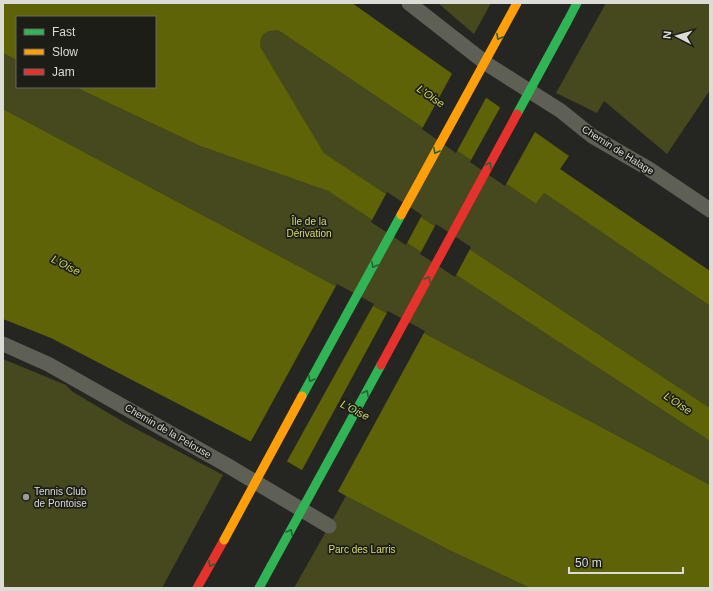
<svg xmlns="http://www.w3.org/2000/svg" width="713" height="591" viewBox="0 0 713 591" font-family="Helvetica,sans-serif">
<rect width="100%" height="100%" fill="#252521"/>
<!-- green -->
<path fill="#46481e" d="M438,3H491L474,34Z
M606,3H710V90L667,154L604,101L597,113L556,93Z
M269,30H274L281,32L536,204L544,193L710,306V408L324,153L261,48C258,40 261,34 269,30Z
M3,53L17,59V87H75L200,146L328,191L710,441V485L3,109Z
M3,359L66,385L73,392L127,424L223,475L162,588H3Z
M346,496L449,550L530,588H294Z"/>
<!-- water -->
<path fill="#5f6308" d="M3,3H352L569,156L560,169L710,271V306L544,193L536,204L281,32C268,27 257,35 261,48L324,153L710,408V441L328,191L200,146L75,87H155V17H17V60L3,53Z
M3,109L710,485V588H530L449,550L346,496L271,452L51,338L3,319Z"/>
<!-- pier -->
<path fill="#252521" d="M453,72L487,96L456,153L422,129Z
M501,106L536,130L505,186L470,162Z
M387,192L422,215L406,245L371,222Z
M436,224L471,247L455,277L420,254Z
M337,284L374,304L286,463L250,443Z
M388,311L425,331L337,493L301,472Z"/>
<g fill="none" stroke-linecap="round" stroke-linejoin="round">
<!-- street -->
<path stroke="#5e5f55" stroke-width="15" d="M409,3L487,64L561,111L592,136L649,169L710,210
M3,344L48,364L225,464L329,526"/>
<!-- fast -->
<path stroke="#30b455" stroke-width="9" d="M567,22L577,3
M259,588L271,566"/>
<!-- jam -->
<path stroke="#e5322d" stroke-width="9" d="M197,588L224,540"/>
<!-- fast-bridge -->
<path stroke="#30b455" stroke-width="9" d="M517,114L567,22
M302,396L401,215
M271,566L381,365"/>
<!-- slow-bridge -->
<path stroke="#ff9f0a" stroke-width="9" d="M401,215L517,3
M224,540L302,396"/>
<!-- jam-bridge -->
<path stroke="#e5322d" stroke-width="9" d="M381,365L517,114"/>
</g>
<!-- one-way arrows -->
<defs><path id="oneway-chevron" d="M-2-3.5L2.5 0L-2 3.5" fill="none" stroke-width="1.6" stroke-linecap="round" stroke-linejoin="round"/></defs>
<g stroke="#256132">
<use href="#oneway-chevron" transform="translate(499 37) rotate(119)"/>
<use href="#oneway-chevron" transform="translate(436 151) rotate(119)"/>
<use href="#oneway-chevron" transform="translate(489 165) rotate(-62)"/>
<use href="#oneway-chevron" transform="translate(374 265) rotate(119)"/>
<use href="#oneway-chevron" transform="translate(428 279) rotate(-62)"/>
<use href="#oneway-chevron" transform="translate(311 379) rotate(119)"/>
<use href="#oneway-chevron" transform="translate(366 393) rotate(-62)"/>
<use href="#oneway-chevron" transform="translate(290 532) rotate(-61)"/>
<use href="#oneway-chevron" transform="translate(211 564) rotate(119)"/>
</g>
<!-- markers -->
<circle fill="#9c9c97" stroke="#1c1d16" stroke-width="1.5" cx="26" cy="497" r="4"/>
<g text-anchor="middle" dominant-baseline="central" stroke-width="3.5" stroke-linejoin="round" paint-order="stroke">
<!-- street labels -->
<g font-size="10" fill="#dcdcd7" stroke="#1c1d16">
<text transform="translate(618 150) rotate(32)">Chemin de Halage</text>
<text transform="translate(168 431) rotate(30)">Chemin de la Pelouse</text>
</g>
<!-- park labels -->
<g font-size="10" fill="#d7dd6b" stroke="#1c1d16">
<text x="309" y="221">Île de la<tspan x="309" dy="12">Dérivation</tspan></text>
<text x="362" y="549">Parc des Larris</text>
</g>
<!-- poi labels -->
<g font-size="10" fill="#dcdcd7" stroke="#1c1d16" text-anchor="start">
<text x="34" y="491">Tennis Club<tspan x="34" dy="12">de Pontoise</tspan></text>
</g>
<!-- water labels -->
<g font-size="11" font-style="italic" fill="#d1d765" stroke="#1c1d16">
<text transform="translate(431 96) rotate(35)">L'Oise</text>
<text transform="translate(66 265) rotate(27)">L'Oise</text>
<text transform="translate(678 403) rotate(34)">L'Oise</text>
<text transform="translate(355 410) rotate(27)">L'Oise</text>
</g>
</g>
<!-- border -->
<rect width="713" height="591" fill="none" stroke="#dcdcd7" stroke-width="8"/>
<!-- legend -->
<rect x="16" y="16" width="140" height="72" fill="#1c1d16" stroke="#696963"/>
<rect x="24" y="29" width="20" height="6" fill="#30b455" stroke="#696963"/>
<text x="52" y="36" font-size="12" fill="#dcdcd7">Fast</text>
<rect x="24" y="49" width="20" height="6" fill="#ff9f0a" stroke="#696963"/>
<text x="52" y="56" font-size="12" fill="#dcdcd7">Slow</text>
<rect x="24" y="69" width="20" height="6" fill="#e5322d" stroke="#696963"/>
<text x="52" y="76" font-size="12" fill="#dcdcd7">Jam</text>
<!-- north arrow -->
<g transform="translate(677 36) rotate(276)" stroke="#1c1d16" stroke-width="3" paint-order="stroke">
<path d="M0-3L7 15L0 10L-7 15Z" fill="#dcdcd7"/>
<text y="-6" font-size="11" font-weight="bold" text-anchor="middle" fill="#dcdcd7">N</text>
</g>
<!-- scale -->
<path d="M569 567v6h114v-6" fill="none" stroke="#dcdcd7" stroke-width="2"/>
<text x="575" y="567" font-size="12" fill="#dcdcd7" stroke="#1c1d16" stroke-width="3" paint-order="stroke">50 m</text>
</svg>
